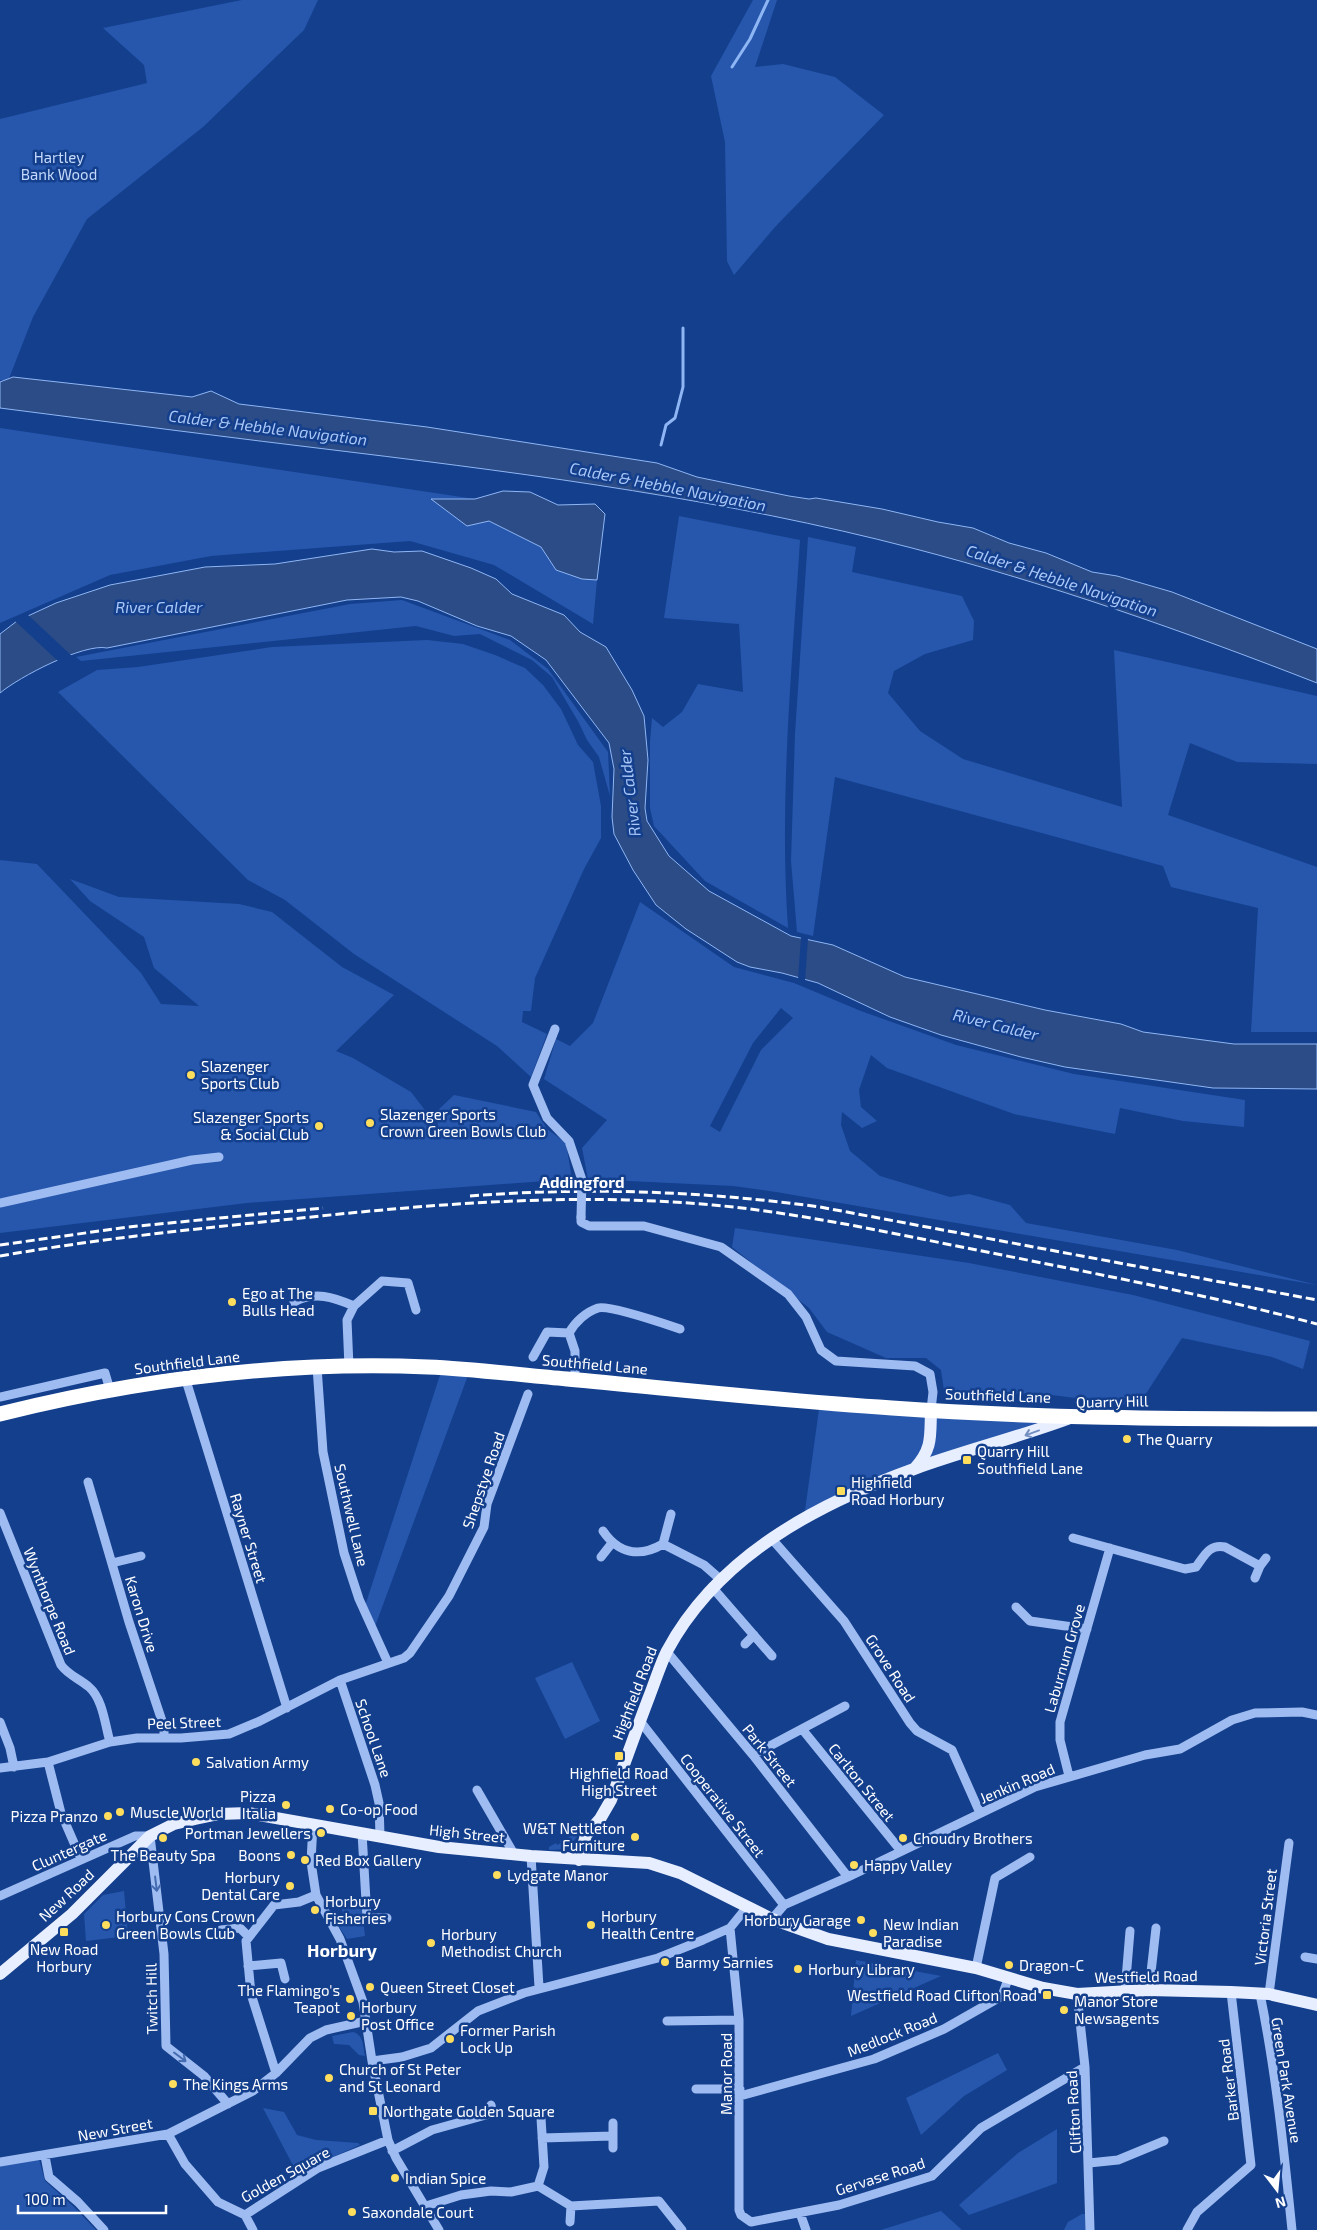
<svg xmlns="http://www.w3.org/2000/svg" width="1317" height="2230" viewBox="0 0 1317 2230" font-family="'Exo 2',sans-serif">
<rect width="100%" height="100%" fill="#143f8d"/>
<!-- green -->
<path fill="#2657ad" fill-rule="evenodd" d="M242,0H318L304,30L203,127L87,219L33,317L8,381L0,380V119L147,83L144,65L103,28Z
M753,0H777L755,67L783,64L835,77L884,115L775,227L734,275L727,261L725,142L711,76Z
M0,428L475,499H432L489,521L541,547L556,570L582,578L597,580L593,624L494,565L410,541L211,556L110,575L0,623Z
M679,516L800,540C792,669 779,799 788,928L705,881L654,826L650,808V742L652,718L663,727L682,712L698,684L743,692L739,624L664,618Z
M808,537L856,547L852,572L962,596L974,621L973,640L925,654L894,671L888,693L920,731L963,759L1122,807L1114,650L1317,696V764L1237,762L1190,743L1168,815L1317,867V1032H1251L1258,908L1171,887L1163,866L835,777L813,936L797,932L791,861L795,734Z
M402,600L510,640L548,669L608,752L610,796L599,757L587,740L579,723L552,677L532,660L480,634L454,636L416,626L81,661L76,657L350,604Z
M427,640L463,644L495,655L525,668L543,685L561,709L578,745L593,762L601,806V838L584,869L535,978L531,1011H523L522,1022L547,1034L531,1077L497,1046L354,954L285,900L248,880L58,692L97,670L138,667L272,647Z
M0,860L37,864L141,973L161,1004L199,1006L154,968L144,937L90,901L70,879L119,897L239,904L272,912L342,967L394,995L336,1051L353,1058L411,1092L438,1127L436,1112L454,1095L536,1112L547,1129L566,1143L572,1179L247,1203L0,1233Z
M640,902L734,967L794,983L861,1011L956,1045L1074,1074L1245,1100L1244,1127L1183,1121L1120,1108L1115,1134L1014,1114L887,1068L871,1055L859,1090L861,1107L877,1121L862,1128L842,1112L841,1125L850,1151L880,1176L950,1197L969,1194L1010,1205L1026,1223L1177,1250L1317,1285L776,1192L733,1186L588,1179L582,1148L607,1120L544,1079L556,1039L570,1046L593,1023ZM781,1008L793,1018L761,1050L720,1132L710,1126L753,1043Z
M735,1228L969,1263L1133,1295L1310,1341L1303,1369L1272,1357L1182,1338L1138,1406L1036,1393L945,1397L941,1370L926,1358H886L827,1332L809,1308L732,1247Z
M442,1369L470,1370L374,1629L364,1609Z
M820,1402L1077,1416L915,1468L804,1518Z
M572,1662L600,1721L565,1739L535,1678Z
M575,1834L577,1837L566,1849L549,1850V1847L556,1843L557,1845L561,1843L560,1841Z
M124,1891L128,1936L86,1941L84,1914L103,1895Z
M361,1900L365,1936L347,1939L334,1919L343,1914L340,1902Z
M856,1960L941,1976L851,2016Z
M353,2032C364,2035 363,2047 365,2056L359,2055L349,2045L334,2044L332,2036Z
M998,2053L1007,2070L964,2096L921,2135L906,2098Z
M263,2108L284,2112L297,2135L316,2140L358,2143L360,2145L317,2164L298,2175Z
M1057,2129V2183L969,2215L959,2205L1018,2153Z
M39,2159L45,2181L73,2206L96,2230H0V2165Z
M941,2211L962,2230H881Z
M1082,2214H1090V2230H1064L1068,2222Z"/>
<!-- water -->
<path fill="#2b4c86" stroke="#8fb6f4" d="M13,377L192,397L211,391L239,404L427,427L657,463L697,477L789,496L809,499L816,498L882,509L938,522L973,528L1009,543L1046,553L1092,572L1117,576L1172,592L1317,649V683C1184,631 1050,584 912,548C727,500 539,475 350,452C233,438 117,423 0,408V382Z
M503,491L530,492L558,505L595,504L605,514L597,580L582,579L556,570L541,547L489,521L467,526L431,499H475Z
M372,549L394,552L422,551L471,568L496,579L512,594L564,615L580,632L606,647L632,690L644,716L648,760L645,808L647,821L669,856L709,891L791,936L833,945L905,977L1045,1010L1121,1024L1143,1032L1234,1044H1317V1089L1213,1088L1065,1067L1021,1057L941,1035L890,1017L818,983L782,973L750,967L737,962L686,929L656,905L633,870L614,834L612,817L614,769L609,743L546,660L511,636L477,626L418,601L401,597L347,600L107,648C84,643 19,677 0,693V634L17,621L56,603L110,585L205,567L275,564Z"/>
<!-- pier -->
<path fill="#143f8d" d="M27,614L73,657L59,662L14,620Z
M801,937L808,938L805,981L798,980Z"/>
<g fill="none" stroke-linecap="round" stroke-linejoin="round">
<!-- stream -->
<path stroke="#8fb6f4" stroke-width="3" d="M732,67L750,39L768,0
M661,445L666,425L675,418L683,387V328"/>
<!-- minor -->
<path stroke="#9ebcf1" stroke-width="9" d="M555,1029L533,1085L547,1118L569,1141L582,1180
M0,1203L192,1160L219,1157
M581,1217V1222L589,1226H644L721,1247L788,1294L806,1317L821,1350L836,1361L915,1366L930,1374L933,1392L931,1410
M294,1302C315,1291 333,1297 354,1306L382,1281L408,1283L416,1310
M533,1357L547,1332L569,1333
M317,1367L323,1452L344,1553L359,1599L388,1663
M349,1367L347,1320L354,1306
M185,1377L287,1708
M575,1380V1351L569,1333C575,1322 586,1312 598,1308C610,1305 665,1324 680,1329
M0,1397L105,1373L110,1390
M88,1482L129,1622L164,1727V1738
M0,1513L61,1665C68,1675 80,1679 89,1687C103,1699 105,1725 110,1742
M603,1531C618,1553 639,1558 663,1544L704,1565L720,1579
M771,1538L844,1621L910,1723L917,1731L952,1750L980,1813
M1073,1538L1185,1569L1196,1567C1205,1555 1209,1544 1225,1547L1260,1566
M663,1544L671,1514
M601,1557L612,1543
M112,1563L141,1556
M1255,1578L1260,1566L1266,1558
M712,1587L772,1656
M1016,1607L1030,1621L1087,1629
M745,1644L754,1635
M667,1652L753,1755L848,1877
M340,1680L375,1785L379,1803L380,1836
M640,1721L784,1905
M0,1722L10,1748L14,1767
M802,1729L901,1851
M753,1755L845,1706
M48,1762L61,1813L81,1859
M0,1768L48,1762L110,1742L137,1738H181L229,1734L260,1721L340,1680L404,1658L410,1653L449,1596L484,1527L487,1504L528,1394
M1069,1776L1060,1740V1722L1110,1548
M477,1790L514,1854
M313,1824L311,1862L316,1895L340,1939L363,2002L372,2061L388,2140L396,2158L439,2230
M362,1833L367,1918H387
M531,1856L539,1987
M0,1896L135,1836H150L164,1954L166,2046L204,2076L228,2104
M772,1919L784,1905L848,1877L1035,1787L1145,1755L1180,1749L1232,1720L1255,1713L1302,1712L1317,1715
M730,1928L739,2020V2210L741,2215L751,2222L839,2205L932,2176L981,2128L1085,2067
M221,1930L240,1928L249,1937
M1305,1957L1317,1959
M248,1966L281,1963L285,1979
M976,1968L995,1878L1030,1857
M1149,1990L1156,1928
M1125,1991L1130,1931
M1077,1994L1085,2067L1090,2230
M1260,1994C1276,2072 1284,2151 1292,2230
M1269,1994L1289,1843
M667,2021L739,2020
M372,2061L402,2057L431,2048L478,2011L524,1993L658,1958L703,1940L730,1928L747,1907
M276,2073L251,1994L246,1941L274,1905L299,1902L316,1895
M696,2089H740
M740,2096L874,2059L944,2029L1002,1996L1008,1979
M613,2123V2148
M168,2134L185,2164L218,2202L245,2215L318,2168L388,2140
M542,2138L613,2136
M392,2151L432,2130L493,2113L491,2105
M45,2156L49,2177L78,2202L104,2230
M0,2162L168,2134L253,2091L276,2073L310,2038L326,2030L366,2021
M1089,2163L1118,2160L1164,2141
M538,2186L571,2206L659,2201L682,2230
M538,2186L544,2167L541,2118
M426,2206L461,2195L491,2191L511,2192L538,2186
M800,2213L806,2230
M245,2215L253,2230
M570,2222L571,2206
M1187,2230L1197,2212L1251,2165L1231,1992"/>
<!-- major -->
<path stroke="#e7eeff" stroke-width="12" d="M915,1468C933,1448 930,1436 931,1410
M579,1860L586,1835L600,1819L611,1800C624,1765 636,1731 649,1697C655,1682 660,1665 667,1651C718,1556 817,1504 914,1469C966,1450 1020,1437 1073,1417
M0,1974L72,1914L150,1836L174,1824L195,1819L219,1814L248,1813L439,1847L531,1856L649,1863L680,1873L772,1919L828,1939L976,1968L1043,1988L1077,1994L1149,1990L1231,1992L1269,1994L1317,2005"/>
<!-- highway -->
<path stroke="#fff" stroke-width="15" d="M0,1414C140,1379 284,1361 428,1367C474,1369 521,1375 567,1379C675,1389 783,1401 892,1408C1033,1418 1175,1419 1317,1419"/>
<!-- rail -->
<path stroke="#fff" stroke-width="3" stroke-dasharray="9 4" stroke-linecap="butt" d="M470,1196C587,1187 703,1191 820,1207L1317,1300
M0,1245L128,1227L323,1208
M0,1256C97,1239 194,1229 292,1219C432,1204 573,1192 713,1205C801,1213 890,1233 977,1250C1091,1273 1205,1294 1317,1324"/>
<!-- minor-bridge -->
<path stroke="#9ebcf1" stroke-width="9" d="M581,1217L582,1180"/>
</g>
<!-- one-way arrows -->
<defs><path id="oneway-shaft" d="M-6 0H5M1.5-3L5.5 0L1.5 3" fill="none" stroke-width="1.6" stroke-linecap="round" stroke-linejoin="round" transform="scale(1.25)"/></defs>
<use stroke="#738ec0" href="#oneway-shaft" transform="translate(1032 1433) rotate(160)"/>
<g stroke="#446bb0">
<use href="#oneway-shaft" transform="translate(156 1884) rotate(83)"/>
<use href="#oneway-shaft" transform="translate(180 2057) rotate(37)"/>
</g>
<!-- markers -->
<g fill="#ffdd5d" stroke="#143f8d" stroke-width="2">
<circle cx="191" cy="1075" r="5"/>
<circle cx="370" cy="1123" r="5"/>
<circle cx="319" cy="1126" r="5"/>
<circle cx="232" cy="1302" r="5"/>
<circle cx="1127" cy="1439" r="5"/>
<rect x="962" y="1455" width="10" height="10" rx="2.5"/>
<rect x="836" y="1486" width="10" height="10" rx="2.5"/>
<rect x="614" y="1751" width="10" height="10" rx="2.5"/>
<circle cx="196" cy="1762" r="5"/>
<circle cx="286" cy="1805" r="5"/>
<circle cx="330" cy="1809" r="5"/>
<circle cx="120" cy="1812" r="5"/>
<circle cx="108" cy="1816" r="5"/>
<circle cx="321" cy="1833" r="5"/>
<circle cx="635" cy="1837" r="5"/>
<circle cx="163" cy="1838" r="5"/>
<circle cx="903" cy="1838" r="5"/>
<circle cx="291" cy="1855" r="5"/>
<circle cx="305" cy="1860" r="5"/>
<circle cx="854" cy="1865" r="5"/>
<circle cx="497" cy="1875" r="5"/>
<circle cx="290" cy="1886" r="5"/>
<circle cx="315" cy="1910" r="5"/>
<circle cx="861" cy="1920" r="5"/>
<circle cx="106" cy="1925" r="5"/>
<circle cx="591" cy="1925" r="5"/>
<rect x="59" y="1927" width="10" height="10" rx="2.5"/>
<circle cx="873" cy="1933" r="5"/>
<circle cx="431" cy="1943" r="5"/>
<circle cx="665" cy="1962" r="5"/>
<circle cx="1009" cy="1965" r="5"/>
<circle cx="798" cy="1969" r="5"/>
<circle cx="370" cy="1987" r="5"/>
<rect x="1042" y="1990" width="10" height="10" rx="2.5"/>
<circle cx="350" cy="1999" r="5"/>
<circle cx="1064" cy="2010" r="5"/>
<circle cx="351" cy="2016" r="5"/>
<circle cx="450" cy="2039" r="5"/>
<circle cx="329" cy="2078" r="5"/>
<circle cx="173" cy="2084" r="5"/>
<rect x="368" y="2106" width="10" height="10" rx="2.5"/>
<circle cx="395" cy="2178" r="5"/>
<circle cx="352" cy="2212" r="5"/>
</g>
<g text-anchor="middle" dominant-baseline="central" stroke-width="5" stroke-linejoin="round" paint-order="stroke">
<!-- park labels -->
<g font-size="15" fill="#c4d9fc" stroke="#143f8d">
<text x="59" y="157">Hartley<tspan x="59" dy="17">Bank Wood</tspan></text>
</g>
<!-- poi labels -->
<g font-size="15" fill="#fff" stroke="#143f8d" text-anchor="start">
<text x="201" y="1066">Slazenger<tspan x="201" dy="17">Sports Club</tspan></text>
<text x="380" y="1114">Slazenger Sports<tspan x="380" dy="17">Crown Green Bowls Club</tspan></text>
<text x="309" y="1117" text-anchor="end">Slazenger Sports<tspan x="309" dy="17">&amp; Social Club</tspan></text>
<text x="242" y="1293">Ego at The<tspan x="242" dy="17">Bulls Head</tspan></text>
<text x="1137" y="1439">The Quarry</text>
<text x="977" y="1451">Quarry Hill<tspan x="977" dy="17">Southfield Lane</tspan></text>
<text x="851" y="1482">Highfield<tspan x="851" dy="17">Road Horbury</tspan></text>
<text x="206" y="1762">Salvation Army</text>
<text x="619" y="1773" text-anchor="middle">Highfield Road<tspan x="619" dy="17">High Street</tspan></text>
<text x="276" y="1796" text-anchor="end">Pizza<tspan x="276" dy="17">Italia</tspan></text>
<text x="340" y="1809">Co-op Food</text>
<text x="130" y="1812">Muscle World</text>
<text x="98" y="1816" text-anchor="end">Pizza Pranzo</text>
<text x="625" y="1828" text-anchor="end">W&amp;T Nettleton<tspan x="625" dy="17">Furniture</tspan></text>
<text x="311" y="1833" text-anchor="end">Portman Jewellers</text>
<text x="913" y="1838">Choudry Brothers</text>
<text x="163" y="1855" text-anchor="middle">The Beauty Spa</text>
<text x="281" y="1855" text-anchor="end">Boons</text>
<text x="315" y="1860">Red Box Gallery</text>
<text x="864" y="1865">Happy Valley</text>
<text x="507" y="1875">Lydgate Manor</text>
<text x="280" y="1877" text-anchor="end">Horbury<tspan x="280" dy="17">Dental Care</tspan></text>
<text x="325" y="1901">Horbury<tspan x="325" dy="17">Fisheries</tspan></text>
<text x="116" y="1916">Horbury Cons Crown<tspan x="116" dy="17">Green Bowls Club</tspan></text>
<text x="601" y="1916">Horbury<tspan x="601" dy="17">Health Centre</tspan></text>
<text x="851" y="1920" text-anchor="end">Horbury Garage</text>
<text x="883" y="1924">New Indian<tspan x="883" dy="17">Paradise</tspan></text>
<text x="441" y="1934">Horbury<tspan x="441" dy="17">Methodist Church</tspan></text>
<text x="64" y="1949" text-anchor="middle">New Road<tspan x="64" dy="17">Horbury</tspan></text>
<text x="675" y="1962">Barmy Sarnies</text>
<text x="1019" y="1965">Dragon-C</text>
<text x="808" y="1969">Horbury Library</text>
<text x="380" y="1987">Queen Street Closet</text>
<text x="340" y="1990" text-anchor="end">The Flamingo's<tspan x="340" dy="17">Teapot</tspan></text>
<text x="1037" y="1995" text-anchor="end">Westfield Road Clifton Road</text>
<text x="1074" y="2001">Manor Store<tspan x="1074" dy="17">Newsagents</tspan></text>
<text x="361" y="2007">Horbury<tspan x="361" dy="17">Post Office</tspan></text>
<text x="460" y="2030">Former Parish<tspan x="460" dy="17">Lock Up</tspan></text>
<text x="339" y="2069">Church of St Peter<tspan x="339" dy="17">and St Leonard</tspan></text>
<text x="183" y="2084">The Kings Arms</text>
<text x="383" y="2111">Northgate Golden Square</text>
<text x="405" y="2178">Indian Spice</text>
<text x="362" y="2212">Saxondale Court</text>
</g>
<!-- street labels -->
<g font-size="15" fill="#fff" stroke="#143f8d">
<text transform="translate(187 1362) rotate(-7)">Southfield Lane</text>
<text transform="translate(595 1364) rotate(5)">Southfield Lane</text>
<text transform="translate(998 1395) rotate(2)">Southfield Lane</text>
<text transform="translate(1112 1401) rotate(-1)">Quarry Hill</text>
<text transform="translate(483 1480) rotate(-71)">Shepstye Road</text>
<text transform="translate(352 1515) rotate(77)">Southwell Lane</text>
<text transform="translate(249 1538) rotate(73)">Rayner Street</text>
<text transform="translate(50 1601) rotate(68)">Wynthorpe Road</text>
<text transform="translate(142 1614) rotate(73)">Karon Drive</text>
<text transform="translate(1064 1658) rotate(-74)">Laburnum Grove</text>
<text transform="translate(891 1668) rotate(57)">Grove Road</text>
<text transform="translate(634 1693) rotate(-69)">Highfield Road</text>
<text transform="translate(184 1722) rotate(-2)">Peel Street</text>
<text transform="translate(374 1738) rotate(71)">School Lane</text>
<text transform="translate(770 1755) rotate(51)">Park Street</text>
<text transform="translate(862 1782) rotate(51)">Carlton Street</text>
<text transform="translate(1017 1783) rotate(-23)">Jenkin Road</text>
<text transform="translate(723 1805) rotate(52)">Cooperative Street</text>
<text transform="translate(467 1833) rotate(6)">High Street</text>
<text transform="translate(69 1850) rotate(-24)">Cluntergate</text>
<text transform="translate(66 1895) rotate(-43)">New Road</text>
<text transform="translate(1265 1917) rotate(-83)">Victoria Street</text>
<text transform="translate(1146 1976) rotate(-1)">Westfield Road</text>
<text transform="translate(151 1999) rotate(-91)">Twitch Hill</text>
<text transform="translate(892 2034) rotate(-22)">Medlock Road</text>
<text transform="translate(726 2074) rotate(-90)">Manor Road</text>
<text transform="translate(1228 2080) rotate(-97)">Barker Road</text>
<text transform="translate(1287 2080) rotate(81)">Green Park Avenue</text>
<text transform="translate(1073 2112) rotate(-93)">Clifton Road</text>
<text transform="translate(115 2129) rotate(-10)">New Street</text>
<text transform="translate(285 2174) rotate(-29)">Golden Square</text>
<text transform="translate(880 2176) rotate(-18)">Gervase Road</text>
</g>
<!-- water labels -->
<g font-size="16" font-style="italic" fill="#a9c7f8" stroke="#143f8d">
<text transform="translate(268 427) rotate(7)">Calder &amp; Hebble Navigation</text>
<text transform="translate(668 486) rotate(11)">Calder &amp; Hebble Navigation</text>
<text transform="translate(1062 580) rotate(18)">Calder &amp; Hebble Navigation</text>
<text x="159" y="606">River Calder</text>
<text transform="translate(629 793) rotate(-97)">River Calder</text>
<text transform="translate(996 1024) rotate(14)">River Calder</text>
</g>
<!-- neighbourhood labels -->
<g font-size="16" font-weight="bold" fill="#fff" stroke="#143f8d">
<text x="582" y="1181">Addingford</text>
</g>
<!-- quarter labels -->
<g font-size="18" font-weight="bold" fill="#fff" stroke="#143f8d">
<text x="342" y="1950">Horbury</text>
</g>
</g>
<!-- north arrow -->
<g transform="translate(1277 2190) rotate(164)" stroke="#143f8d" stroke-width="4" paint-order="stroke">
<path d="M0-4L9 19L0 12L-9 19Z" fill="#ffffff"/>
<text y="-8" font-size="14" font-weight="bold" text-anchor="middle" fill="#ffffff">N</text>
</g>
<!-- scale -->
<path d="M18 2205v8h148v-8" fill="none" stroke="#ffffff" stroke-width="2.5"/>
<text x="25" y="2205" font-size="15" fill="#ffffff" stroke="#143f8d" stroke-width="4" paint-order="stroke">100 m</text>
</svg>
